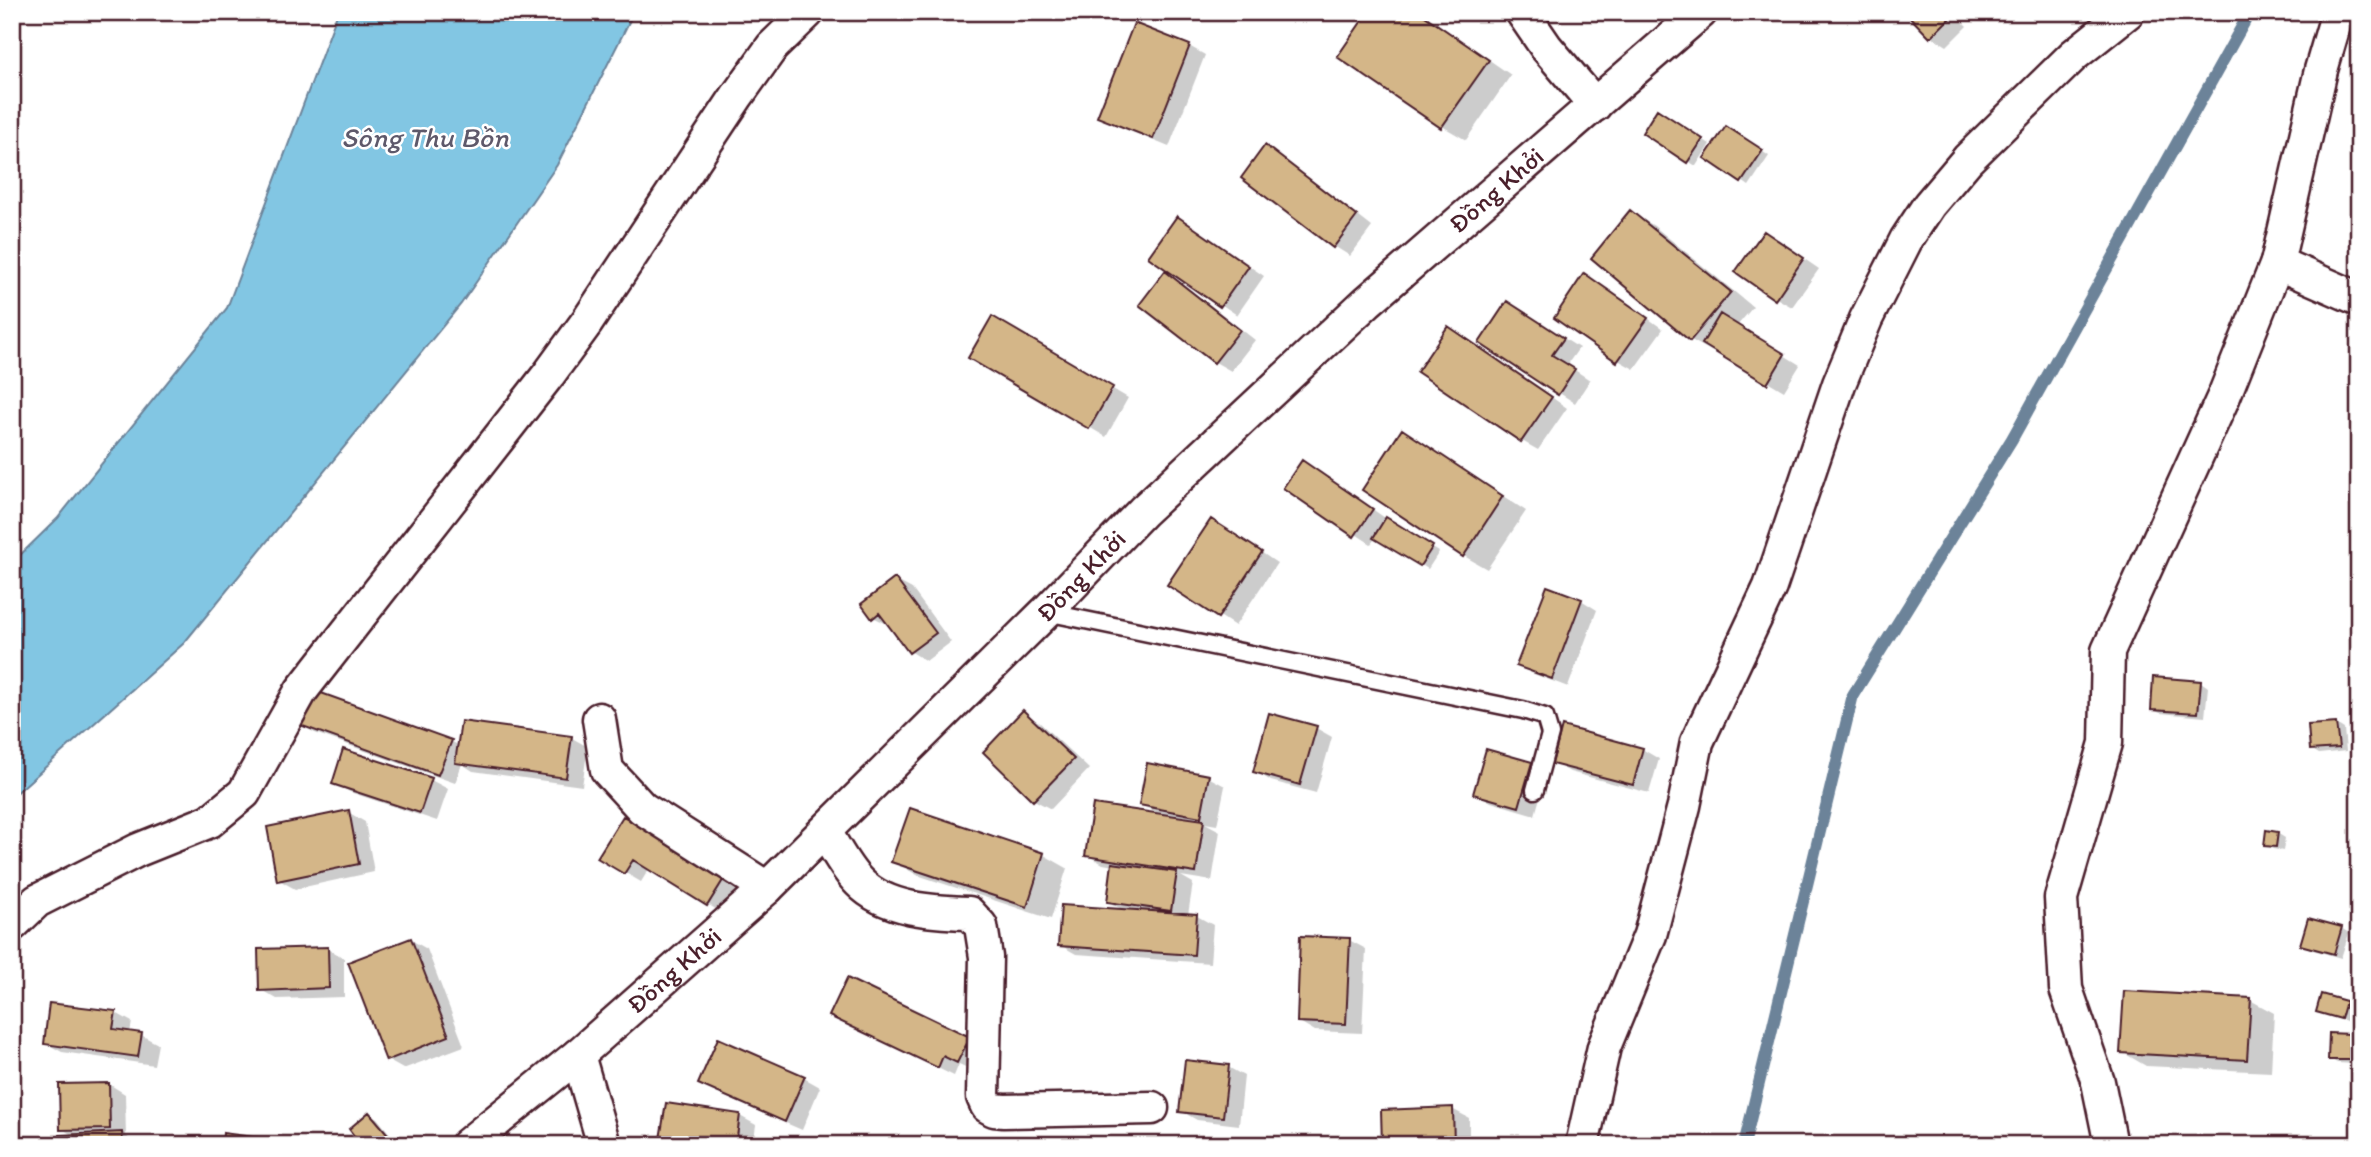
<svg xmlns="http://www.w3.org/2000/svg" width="2371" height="1157" viewBox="0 0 2371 1157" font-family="Itim,sans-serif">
<rect width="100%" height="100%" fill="#fff"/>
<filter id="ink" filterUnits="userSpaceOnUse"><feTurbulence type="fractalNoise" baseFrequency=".0143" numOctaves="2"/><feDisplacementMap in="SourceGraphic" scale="14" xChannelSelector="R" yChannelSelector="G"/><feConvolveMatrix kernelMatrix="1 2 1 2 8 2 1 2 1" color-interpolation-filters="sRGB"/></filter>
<g filter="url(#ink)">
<!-- water -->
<path fill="#82c6e3" stroke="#6c8399" stroke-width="2" d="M338,12H634L557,165L461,304L184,643L12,797V563L58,518L227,308Z"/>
<!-- shadow -->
<path fill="#0003" d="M1370,12H1420L1511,75L1466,140L1442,126Z
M1907,12H1968L1960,19L1967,26L1947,46L1931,36Z
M1189,46L1205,55L1169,147L1115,125L1099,116Z
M1666,116L1710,144L1696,166L1644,133Z
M1734,132L1769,156L1749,186L1742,181Z
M1266,148L1282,157L1372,227L1350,256L1334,246Z
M1631,212L1654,226L1753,307L1737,326L1800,365L1784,391L1717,351L1715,353L1691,340L1593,258Z
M1193,228L1264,276L1237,315L1151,257Z
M1781,243L1819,269L1792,307L1776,298Z
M1166,273L1182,283L1255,340L1231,371L1215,362L1141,305Z
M1601,285L1663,329L1634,369L1618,360Z
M1523,312L1579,348L1567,365L1590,380L1575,403L1481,343Z
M993,319L1128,398L1106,437L970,357Z
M1465,337L1567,408L1538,450L1522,441Z
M1403,431L1526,511L1487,569L1464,556Z
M1319,472L1388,520L1439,552L1428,569L1376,537L1371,544L1285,488Z
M1228,530L1277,563L1235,626L1170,584Z
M895,580L912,589L951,642L926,661L910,651L891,626L873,617Z
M1581,600L1597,610L1568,687L1534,674L1518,665Z
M2201,682L2208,687L2205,717L2160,713L2153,709Z
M1023,713L1039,722L1089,769L1051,809L1034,800L985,752Z
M299,724L451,741L459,746L572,738L588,747L582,786L473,771L462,764L455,783L315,733Z
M2336,724L2344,729L2346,751L2319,754L2311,749Z
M1316,728L1332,737L1316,793L1271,781L1255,771Z
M1642,749L1659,759L1649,793L1570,772L1554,763Z
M345,751L431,780L448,789L437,821L350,792L334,783Z
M1531,764L1547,773L1535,815L1491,802L1475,793Z
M1208,777L1225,786L1217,825L1205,823L1220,831L1212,881L1181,876L1193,883L1188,915L1197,916L1213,925L1210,963L1076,954L1060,945L1125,911L1109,902L1114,866L1103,864L1087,855L1161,816L1141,804Z
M911,810L1044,855L1067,868L1051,919L917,875L893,861Z
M348,812L365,822L374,872L295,889L279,880Z
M624,818L740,888L724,914L649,869L641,882L600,858Z
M2277,833L2285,838L2283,851L2273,849L2266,845Z
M2341,928L2349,933L2341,958L2310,949L2302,945Z
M411,940L427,949L464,1046L403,1069L387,1060Z
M1349,940L1366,949L1362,1033L1315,1031L1298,1021Z
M327,948L344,958V997L277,999L261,990Z
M2322,996L2353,1007L2349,1022L2318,1011Z
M2250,1000L2274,1013L2271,1072L2146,1066L2122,1052Z
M116,1013L132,1022L130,1033L141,1035L158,1044L154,1065L62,1052L45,1043Z
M831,1016L969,1038L974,1071L959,1064L954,1076Z
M2350,1036L2358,1040L2357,1064L2337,1063L2330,1059Z
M1228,1067L1244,1076L1239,1125L1197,1120L1181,1111Z
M804,1078L820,1087L802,1130L716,1093L700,1084Z
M109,1084L125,1094L126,1136L138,1145H63L74,1136L62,1129Z
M1452,1109L1469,1118V1145H1384Z
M369,1114L377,1118L399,1145H364Z
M740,1116L756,1125L753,1145H661Z"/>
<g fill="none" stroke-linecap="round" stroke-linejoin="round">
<!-- stream -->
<path stroke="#6c8399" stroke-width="12" d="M1744,1145L1853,695L2012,439L2250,12"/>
</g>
<!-- building -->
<path fill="#d4b688" stroke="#4a1f2b" stroke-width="2" d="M1368,12H1419L1489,60L1441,128L1337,57Z
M1905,12H1948L1952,16L1930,38Z
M1134,23L1190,45L1153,139L1097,117Z
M1657,109L1703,139L1687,163L1642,133Z
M1726,126L1763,150L1741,183L1704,158Z
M1265,145L1357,216L1333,248L1241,178Z
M1630,210L1731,292L1690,341L1591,258Z
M1177,216L1249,266L1220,307L1148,257Z
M1764,231L1804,258L1775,300L1735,272Z
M1165,271L1240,330L1214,363L1139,305Z
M1584,273L1648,318L1617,362L1554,318Z
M1507,301L1564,338L1552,355L1575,369L1558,395L1479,343Z
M1720,314L1785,354L1767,384L1702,344Z
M992,316L1113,387L1089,429L968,358Z
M1448,326L1552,397L1521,442L1417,372Z
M1402,429L1503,496L1463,557L1362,490Z
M1302,460L1373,509L1354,537L1283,488Z
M1386,517L1433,546L1420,566L1373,538Z
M1211,519L1262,552L1218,618L1167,585Z
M895,578L936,633L909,653L879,613L872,619L861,604Z
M1547,586L1582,599L1552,679L1516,666Z
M2153,677L2201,681L2198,713L2151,710Z
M310,689L452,740L438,775L297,724Z
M1023,710L1074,759L1033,801L983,752Z
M1269,713L1317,726L1300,785L1253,772Z
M461,721L572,736L566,778L455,763Z
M2336,723L2339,748L2310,750L2308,725Z
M1562,726L1643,748L1633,785L1552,764Z
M343,749L432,778L420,813L332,784Z
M1486,749L1532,762L1519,807L1473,794Z
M1147,763L1209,775L1201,817L1139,805Z
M1093,804L1204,820L1196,873L1085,856Z
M910,808L1044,853L1027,907L891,862Z
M349,810L359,864L277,881L267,827Z
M623,816L725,877L707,906L633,860L624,874L597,858Z
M2266,830L2278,832L2276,847L2264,846Z
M1112,863L1177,872L1171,911L1107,902Z
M1061,905L1197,914L1194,955L1058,946Z
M2308,918L2342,927L2334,954L2300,945Z
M1300,936L1350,938L1346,1024L1297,1022Z
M411,938L449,1036L386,1061L348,962Z
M328,947L329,988L259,991L258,949Z
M847,978L970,1037L957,1063L943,1056L938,1068L829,1016Z
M2124,991L2251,998L2247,1060L2120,1053Z
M2321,994L2346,1001L2341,1019L2316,1012Z
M49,1003L116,1011L113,1029L142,1033L138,1057L44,1044Z
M2329,1033L2350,1034V1060H2328Z
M718,1038L805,1076L785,1122L698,1084Z
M1185,1060L1229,1065L1223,1117L1179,1112Z
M109,1083L110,1129L60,1130L59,1084Z
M666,1103L740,1114L736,1145H659Z
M1453,1107L1454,1145H1382L1381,1110Z
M369,1112L397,1145H361L349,1129Z
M122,1132L123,1145H61L60,1135Z
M223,1133L291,1142L290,1145H222Z"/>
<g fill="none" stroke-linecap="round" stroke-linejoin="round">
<defs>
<path id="service" d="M1046,612L1523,710L1545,717L1550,734L1535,790"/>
<g id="minor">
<path d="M1522,12L1546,47L1595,105"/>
<path d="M2277,263L2359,299"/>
<path d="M599,719L607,770L642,808L767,888"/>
<path d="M825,832C836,849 845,868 859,882C886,910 934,912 969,913L981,926L986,957L983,1097L987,1106L994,1110L1004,1111L1152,1108"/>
<path d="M12,925L37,901L138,850L210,821L244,793L301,691L549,374L587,322L737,96L772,47L808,12"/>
<path d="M578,1055L604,1145"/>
<path id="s1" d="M467,1145L578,1055L767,888L1046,612L1143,511L1367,302L1701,12"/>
<path d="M1582,1145L1604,1047L1650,935L1684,806L1697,742L1770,587L1839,384L1866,319L1906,240L1929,205L1968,159L2074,55L2128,12"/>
<path d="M2111,1145L2098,1082L2066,989L2061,898L2106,743L2108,651L2224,396L2277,263L2321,70L2338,12"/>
</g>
</defs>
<!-- service casing -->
<use href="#service" stroke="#4a1f2b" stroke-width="21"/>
<!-- minor casing -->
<use href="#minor" stroke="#4a1f2b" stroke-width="37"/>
<!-- service -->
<use href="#service" stroke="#fff" stroke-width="16"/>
<!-- minor -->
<use href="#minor" stroke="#fff" stroke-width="32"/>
</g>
</g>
<g text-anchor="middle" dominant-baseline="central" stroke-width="5" stroke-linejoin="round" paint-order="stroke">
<!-- street labels -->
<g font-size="26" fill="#4a1f2b" stroke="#fff">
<text stroke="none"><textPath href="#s1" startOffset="1405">Đồng Khởi</textPath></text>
<text stroke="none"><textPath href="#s1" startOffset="838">Đồng Khởi</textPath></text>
<text stroke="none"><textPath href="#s1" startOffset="271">Đồng Khởi</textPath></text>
</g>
<!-- water labels -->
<g font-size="28" font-style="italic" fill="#5e596b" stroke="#fff">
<text x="425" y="137">Sông Thu Bồn</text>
</g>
</g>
<!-- margin -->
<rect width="2371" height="1157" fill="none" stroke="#fff" stroke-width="42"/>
<rect x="21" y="21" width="2329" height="1115" fill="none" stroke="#4a1f2b" stroke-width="2.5" filter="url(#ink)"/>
</svg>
